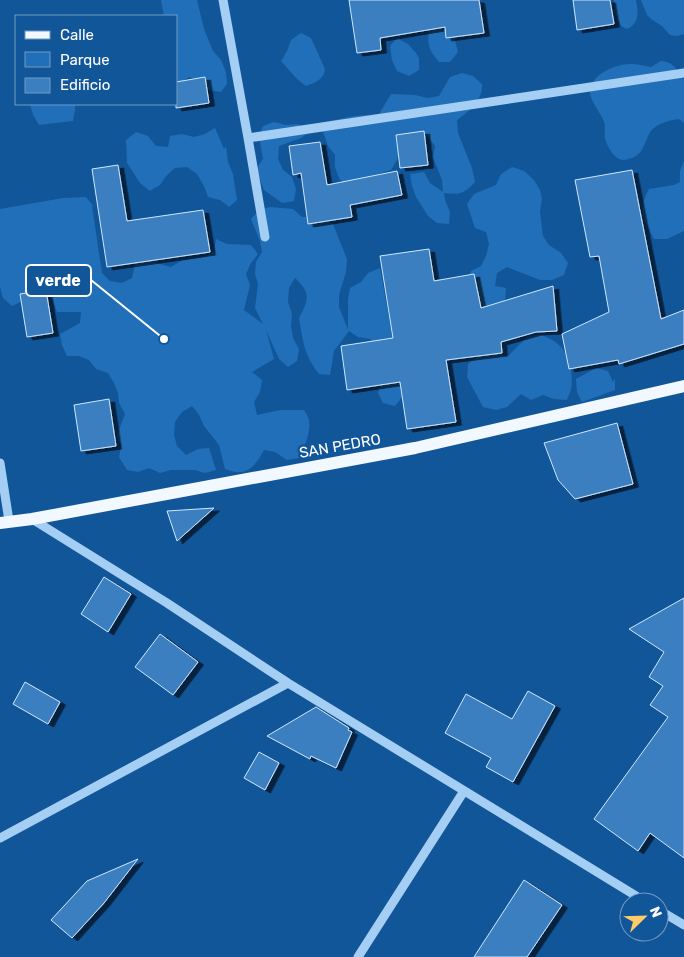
<svg xmlns="http://www.w3.org/2000/svg" width="684" height="957" viewBox="0 0 684 957" font-family="Rubik,sans-serif">
<defs>
<filter id="shadow"><feDropShadow dx="5.5" dy="3" stdDeviation="0" flood-color="#0009"/></filter>
</defs>
<rect width="100%" height="100%" fill="#12569a"/>
<!-- green -->
<path fill="#216fb8" d="M161,0H197L204,29L213,51L221,60L226,72L227,84L221,92L209,90L202,82L189,77L180,83L176,88V16H164Z
M614,0H636C638,11 640,24 627,29L621,26L616,15Z
M641,0H684V34L676,36L670,35L662,26L651,19L647,15Z
M442,29L454,37L458,52L450,62H439C429,50 427,46 429,30Z
M301,33L311,38L325,69C324,80 314,83 306,86L297,79L281,61L287,51L291,40Z
M397,38L408,44L416,53L419,58V70L409,76L397,71L392,60L390,46Z
M661,61C670,62 676,65 678,75L684,79V123L679,119C670,120 657,123 651,131C644,141 645,153 632,158C629,158 627,160 624,160C614,160 607,146 605,138C604,133 606,127 604,122C601,113 589,100 590,91C591,74 617,63 632,64C638,64 644,66 651,67Z
M462,73L473,76L482,84C483,101 469,111 457,120L458,133L472,168L475,182C464,194 459,195 444,193L445,200L450,212L449,224L437,223L428,216L416,197L412,186L410,174L424,172L430,183L443,192L442,180L433,157L435,146L428,137L417,134L399,148L397,160L391,170L368,177L347,188L339,178L335,167V155L328,146L320,123L354,116L379,114L391,94L415,95L428,98L439,96L450,77Z
M30,104H75V110L73,121L39,125L33,115Z
M274,122L286,125L298,124L311,131L301,138L279,146L278,159L283,170L292,177L296,189L294,201L282,203L264,190L256,169L263,159L259,136L263,126Z
M215,128L224,149L226,146L228,162L233,174L237,200L229,207L220,200L208,197L204,186L197,174L187,167L175,168L167,175L160,185L150,191L140,183L127,163L126,140L136,132L148,136L156,146L168,147L170,136L182,134L194,137L205,134Z
M684,161V231L667,239H654C644,218 637,211 649,189L674,185L680,182V171Z
M512,167L524,171L534,180L540,190L542,199L540,212L543,236L549,245L561,253L568,263L564,275L552,280H540L507,267L497,273L495,286L506,288L505,301L483,310L473,305L467,282L471,271L481,266L486,256L489,244L486,232L475,228L467,204L474,194L496,185L501,174Z
M86,197L94,207L92,206L102,273L110,281L122,283L132,278L137,255L160,264L171,267L181,261L205,257L214,251L216,239L227,244L251,245L258,254L251,263L246,274L250,285L244,310L263,324L255,308L258,284L255,274L256,262L262,252L260,241L251,219L259,210L270,207L293,209L302,217H309L333,224L347,259L346,272L339,295V307L348,330V299L350,288L361,282L368,273L380,268L403,396L395,406L383,403L378,393L382,381L377,348L370,339L358,337L349,331L334,351L330,375L319,374C304,355 303,341 299,318C309,299 311,293 295,278L289,288L288,302L292,314L291,326L293,338L299,349L297,361L288,367L279,359L266,330L274,359L252,372L262,380L260,392L254,402L257,415L280,410H304C306,413 309,418 309,421C311,433 304,447 299,458L287,460L275,452L264,450C258,461 251,473 237,472C234,472 229,470 225,469L219,445L204,426L199,415L192,406L182,412L175,422L174,435L177,446L186,455L198,449L209,448L216,470L205,473L195,470H171L160,473L149,468L138,472L127,470L119,457L121,446L117,435L125,414L119,403L118,393L114,383L108,373L96,369L89,360L79,356H67L62,345L60,334L80,323L81,312H57L52,299L44,291L12,306L3,298L0,287V209L63,198Z
M539,334C547,337 554,340 560,346C569,354 574,377 571,389C571,392 568,396 567,400L554,399L543,395L531,400L521,394L507,407L496,410L483,407L467,377L468,364C485,350 487,352 508,356L527,337Z
M596,368L608,371L613,382L615,378V390L582,402L577,392L576,379Z"/>
<!-- building -->
<path fill="#3b7fc1" stroke="#cee6fe" filter="url(#shadow)" d="M349,0H479L484,33L446,38L445,27L380,38L381,50L357,53Z
M573,0H610L614,24L577,30Z
M205,77L209,103L176,108V82Z
M424,131L428,165L400,168L396,135Z
M320,142L327,185L397,171L402,195L350,205L352,217L308,224L301,173L293,175L289,146Z
M118,165L127,221L203,210L210,252L107,267L92,169Z
M632,170L661,319L684,310V344L619,364L618,360L569,369L562,334L609,312L599,256L590,257L575,180Z
M429,249L434,281L474,274L481,308L553,286L557,331L536,332L501,342L502,353L446,360L456,422L407,429L400,382L347,390L341,346L393,338L380,256Z
M46,290L53,333L27,337L20,294Z
M109,399L116,446L81,451L74,405Z
M617,423L633,484L575,499L558,480L544,443Z
M214,508L177,541L167,511Z
M104,577L131,594L108,632L81,614Z
M684,598V858L650,833L638,851L594,819L668,717L650,705L663,686L649,677L664,652L629,629Z
M160,634L198,662L173,695L135,667Z
M25,682L60,702L48,724L13,704Z
M528,691L555,706L513,782L486,767L491,758L445,733L466,694L512,719Z
M316,707L349,728L348,730L352,732L336,768L311,756L310,759L267,736Z
M259,752L279,763L265,790L244,778Z
M138,859L104,903L72,938L51,920L87,881Z
M524,880L562,905L527,957H474Z"/>
<g fill="none" stroke-linecap="round" stroke-linejoin="round">
<!-- minor -->
<path stroke="#a5cef4" stroke-width="9" d="M223,0L248,138L265,237
M248,138L684,73
M0,463L9,521
M32,519L167,603L288,683L646,902
M0,838L288,683
M659,910L684,925
M358,957L464,791"/>
<!-- major -->
<path stroke="#f2f8ff" stroke-width="12" d="M0,523L32,519L415,448L684,386"/>
</g>
<g text-anchor="middle" dominant-baseline="central" stroke-width="5" stroke-linejoin="round" paint-order="stroke">
<!-- street labels -->
<g font-size="15" fill="#fff" stroke="#12569a">
<text transform="translate(340 446) rotate(-10)">SAN PEDRO</text>
</g>
</g>
<!-- callouts -->
<path fill="none" stroke="#fff" stroke-width="2" d="M164 339L91 280"/>
<circle fill="#fff" stroke="#12569a" stroke-width="2" cx="164" cy="339" r="5"/>
<rect fill="#12569a" stroke="#fff" stroke-width="2" x="26" y="265" width="65" height="31" rx="5"/>
<g font-size="16" text-anchor="middle" font-weight="bold" fill="#fff">
<text x="58" y="286">verde</text>
</g>
<!-- legend -->
<rect x="15" y="15" width="162" height="90" fill="#12569a" stroke="#719ac2"/>
<rect x="25" y="31" width="25" height="8" fill="#f2f8ff" stroke="#719ac2"/>
<text x="60" y="40" font-size="15" fill="#ffffff">Calle</text>
<rect x="25" y="52" width="25" height="15" fill="#216fb8" stroke="#719ac2"/>
<text x="60" y="65" font-size="15" fill="#ffffff">Parque</text>
<rect x="25" y="78" width="25" height="15" fill="#3b7fc1" stroke="#719ac2"/>
<text x="60" y="90" font-size="15" fill="#ffffff">Edificio</text>
<!-- north arrow -->
<g transform="translate(644 917) rotate(67)"><circle r="24" fill="#12569a" stroke="#719ac2"/>
<path d="M0-4L9 19L0 12L-9 19Z" fill="#ffca68"/>
<text y="-8" font-size="14" font-weight="bold" text-anchor="middle" fill="#ffffff">N</text>
</g>
</svg>
